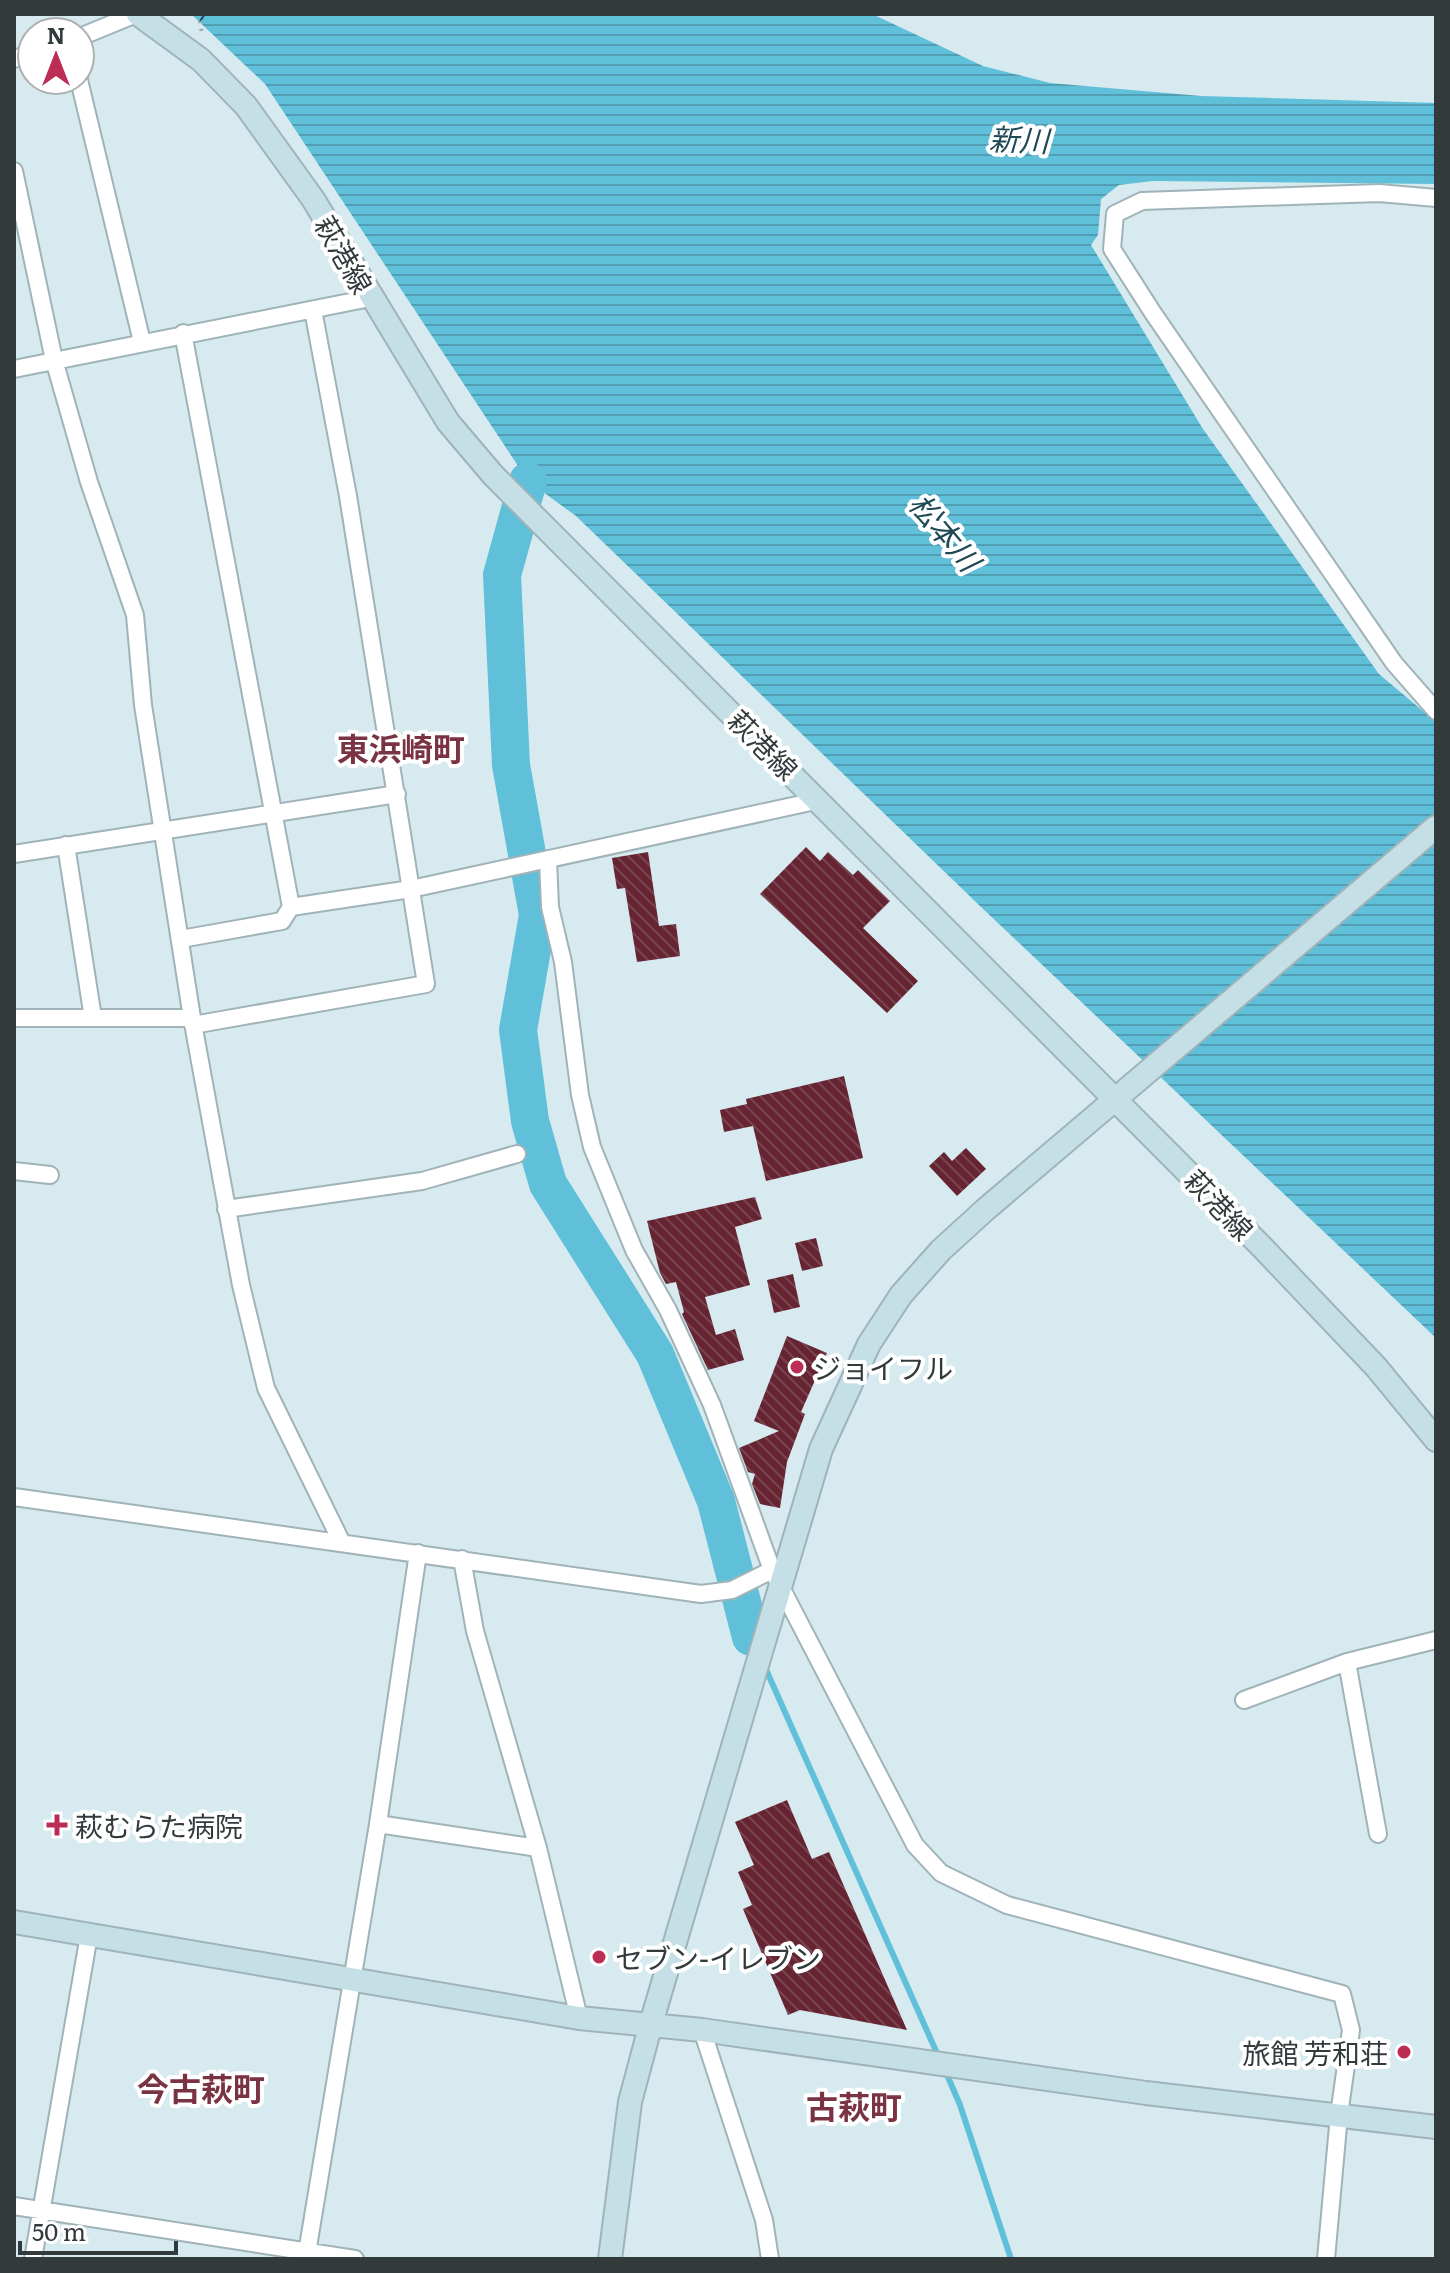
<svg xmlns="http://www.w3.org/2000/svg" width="1450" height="2273" viewBox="0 0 1450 2273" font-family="Literata,'Noto Sans JP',serif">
<defs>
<pattern id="water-rules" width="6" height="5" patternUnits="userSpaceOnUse" patternTransform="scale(2)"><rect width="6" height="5" fill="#61c0d9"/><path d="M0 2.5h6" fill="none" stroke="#519db1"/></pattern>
<pattern id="building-back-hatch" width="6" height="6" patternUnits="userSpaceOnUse" patternTransform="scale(2)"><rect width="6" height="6" fill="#662432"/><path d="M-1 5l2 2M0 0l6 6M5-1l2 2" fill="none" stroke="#78444f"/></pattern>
</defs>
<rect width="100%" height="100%" fill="#d6eaf0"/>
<!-- water -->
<path fill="url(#water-rules)" d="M191,14H872L983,66L1050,83L1201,96L1436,103V184L1153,181L1119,185L1101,199L1098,235L1091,245L1203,429L1379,674L1436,722V1338L980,906L576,516L528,481L265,84Z"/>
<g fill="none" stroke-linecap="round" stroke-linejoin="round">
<!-- stream -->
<path stroke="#61c0d9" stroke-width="6" d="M764,1665L940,2060
M945,2070L960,2105L1011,2259"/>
<!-- river -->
<path stroke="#61c0d9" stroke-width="38" d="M528,481L502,575L511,765L538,915L518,1030L530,1121L548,1184L655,1354L716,1501L751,1637"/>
<!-- ferry -->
<path stroke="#1f4a55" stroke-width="2" stroke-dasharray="10 8" stroke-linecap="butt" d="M200,21L205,14"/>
</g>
<!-- building -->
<path fill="url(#building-back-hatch)" d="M806,847L820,861L828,852L853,875L858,870L890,901L863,928L918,981L887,1013L760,894Z
M648,852L659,926L676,924L680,956L637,962L625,888L617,889L612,858Z
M844,1076L863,1158L766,1181L753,1126L724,1132L720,1110L747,1104L746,1099Z
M966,1148L986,1169L957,1196L929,1166L944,1152L952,1161Z
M755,1197L762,1219L735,1227L750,1285L705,1297L716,1335L735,1329L744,1360L708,1370L682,1314L684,1312L676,1282L666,1284L660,1273L647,1221Z
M816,1238L823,1266L802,1271L795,1243Z
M793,1274L800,1307L774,1313L767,1280Z
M787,1336L827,1353L801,1412L805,1414L787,1462L780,1508L760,1504L752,1484L755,1474L748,1472L739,1448L779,1431L754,1421Z
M787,1800L812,1859L829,1852L907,2030L800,2010L788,2015L743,1909L752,1905L738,1872L754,1865L735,1822Z"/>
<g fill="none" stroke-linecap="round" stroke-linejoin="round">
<defs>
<path id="street" d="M80,37L136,14
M14,59L32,53
M79,80L142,342
M14,171L54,360L89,482L135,615L143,705L192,1018L241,1285L266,1388L342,1543
M1436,198L1379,193L1142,201L1115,214L1112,249L1153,313L1394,663L1436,711
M183,333L291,907
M14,369L370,298
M66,845L93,1018
M14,854L397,794
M548,859L550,907L563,962L580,1095L592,1147L634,1250L668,1310L712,1405L772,1570L915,1845L941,1873L1007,1905L1342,1994L1351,2030L1339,2115L1326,2259
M181,939L282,921L291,907L411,889L820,800
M14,1018H192
M193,1025L426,984L348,496L313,310
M14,1171L50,1175
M226,1209L422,1181L517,1154
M14,1497L701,1594L732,1590L772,1570
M462,1559L475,1631L538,1848L579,2018
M1347,1662L1378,1834
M1244,1700L1347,1662L1436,1640
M378,1824L538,1848
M702,2030L764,2220L770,2259
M14,2206L355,2259
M33,2259L89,1935
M306,2259L378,1824L418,1553"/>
<path id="secondary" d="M138,14L201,60L246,106L313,199L448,422L493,475L1261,1246L1376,1367L1436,1440
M14,1922L579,2018L702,2030L1146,2093L1436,2127
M610,2259L630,2102L650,2027L821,1449L869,1344L901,1295L941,1250L986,1209L1436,827"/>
</defs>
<!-- street casing -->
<use href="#street" stroke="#9fb3b9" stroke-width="20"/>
<!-- secondary casing -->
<use href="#secondary" stroke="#9fb3b9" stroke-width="26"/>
<!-- path -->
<path stroke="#98a8ac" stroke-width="4" stroke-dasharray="2 6" stroke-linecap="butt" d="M200,21L202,34"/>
<!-- street -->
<use href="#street" stroke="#fff" stroke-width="16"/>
<!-- secondary -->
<use href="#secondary" stroke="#c5dfe6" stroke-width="22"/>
</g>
<!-- markers -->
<g fill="#bc2d55" stroke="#fff" stroke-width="3">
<circle cx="797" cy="1367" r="8"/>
<path d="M53 1813h8v8h8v8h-8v8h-8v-8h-8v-8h8z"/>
<circle cx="599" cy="1957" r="8"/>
<circle cx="1404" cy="2052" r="8"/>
</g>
<g text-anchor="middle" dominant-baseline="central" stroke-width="8" stroke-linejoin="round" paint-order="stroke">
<!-- street labels -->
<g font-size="28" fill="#323a3c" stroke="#fff">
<text transform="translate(345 254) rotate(60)">萩港線</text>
<text transform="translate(764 744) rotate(45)">萩港線</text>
<text transform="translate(1220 1204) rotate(46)">萩港線</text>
</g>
<!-- poi labels -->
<g font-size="28" fill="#323a3c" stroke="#fff" text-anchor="start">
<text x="813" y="1367">ジョイフル</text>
<text x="75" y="1825">萩むらた病院</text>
<text x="615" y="1957">セブン-イレブン</text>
<text x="1388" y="2052" text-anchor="end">旅館 芳和荘</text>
</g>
<!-- water labels -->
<g font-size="30" font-style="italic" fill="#1f4a55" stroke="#fff">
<text transform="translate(1019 138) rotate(2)">新川</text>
<text transform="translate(946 531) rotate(50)">松本川</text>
</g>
<!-- quarter labels -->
<g font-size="32" font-weight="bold" fill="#7a3342" stroke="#fff">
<text x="401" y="747">東浜崎町</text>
<text x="201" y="2087">今古萩町</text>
<text x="854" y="2105">古萩町</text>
</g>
</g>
<!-- border -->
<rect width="1450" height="2273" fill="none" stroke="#323a3c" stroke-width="32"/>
<!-- north arrow -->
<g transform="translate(56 56)"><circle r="38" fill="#ffffff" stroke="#adb0b1" stroke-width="2"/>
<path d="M0-6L14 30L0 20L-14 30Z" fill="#bc2d55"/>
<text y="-12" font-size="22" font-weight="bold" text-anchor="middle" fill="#323a3c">N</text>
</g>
<!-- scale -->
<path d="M20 2241v12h156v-12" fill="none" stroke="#323a3c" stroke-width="4"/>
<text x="32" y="2241" font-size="24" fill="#323a3c" stroke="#ffffff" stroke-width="6" paint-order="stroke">50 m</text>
</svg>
